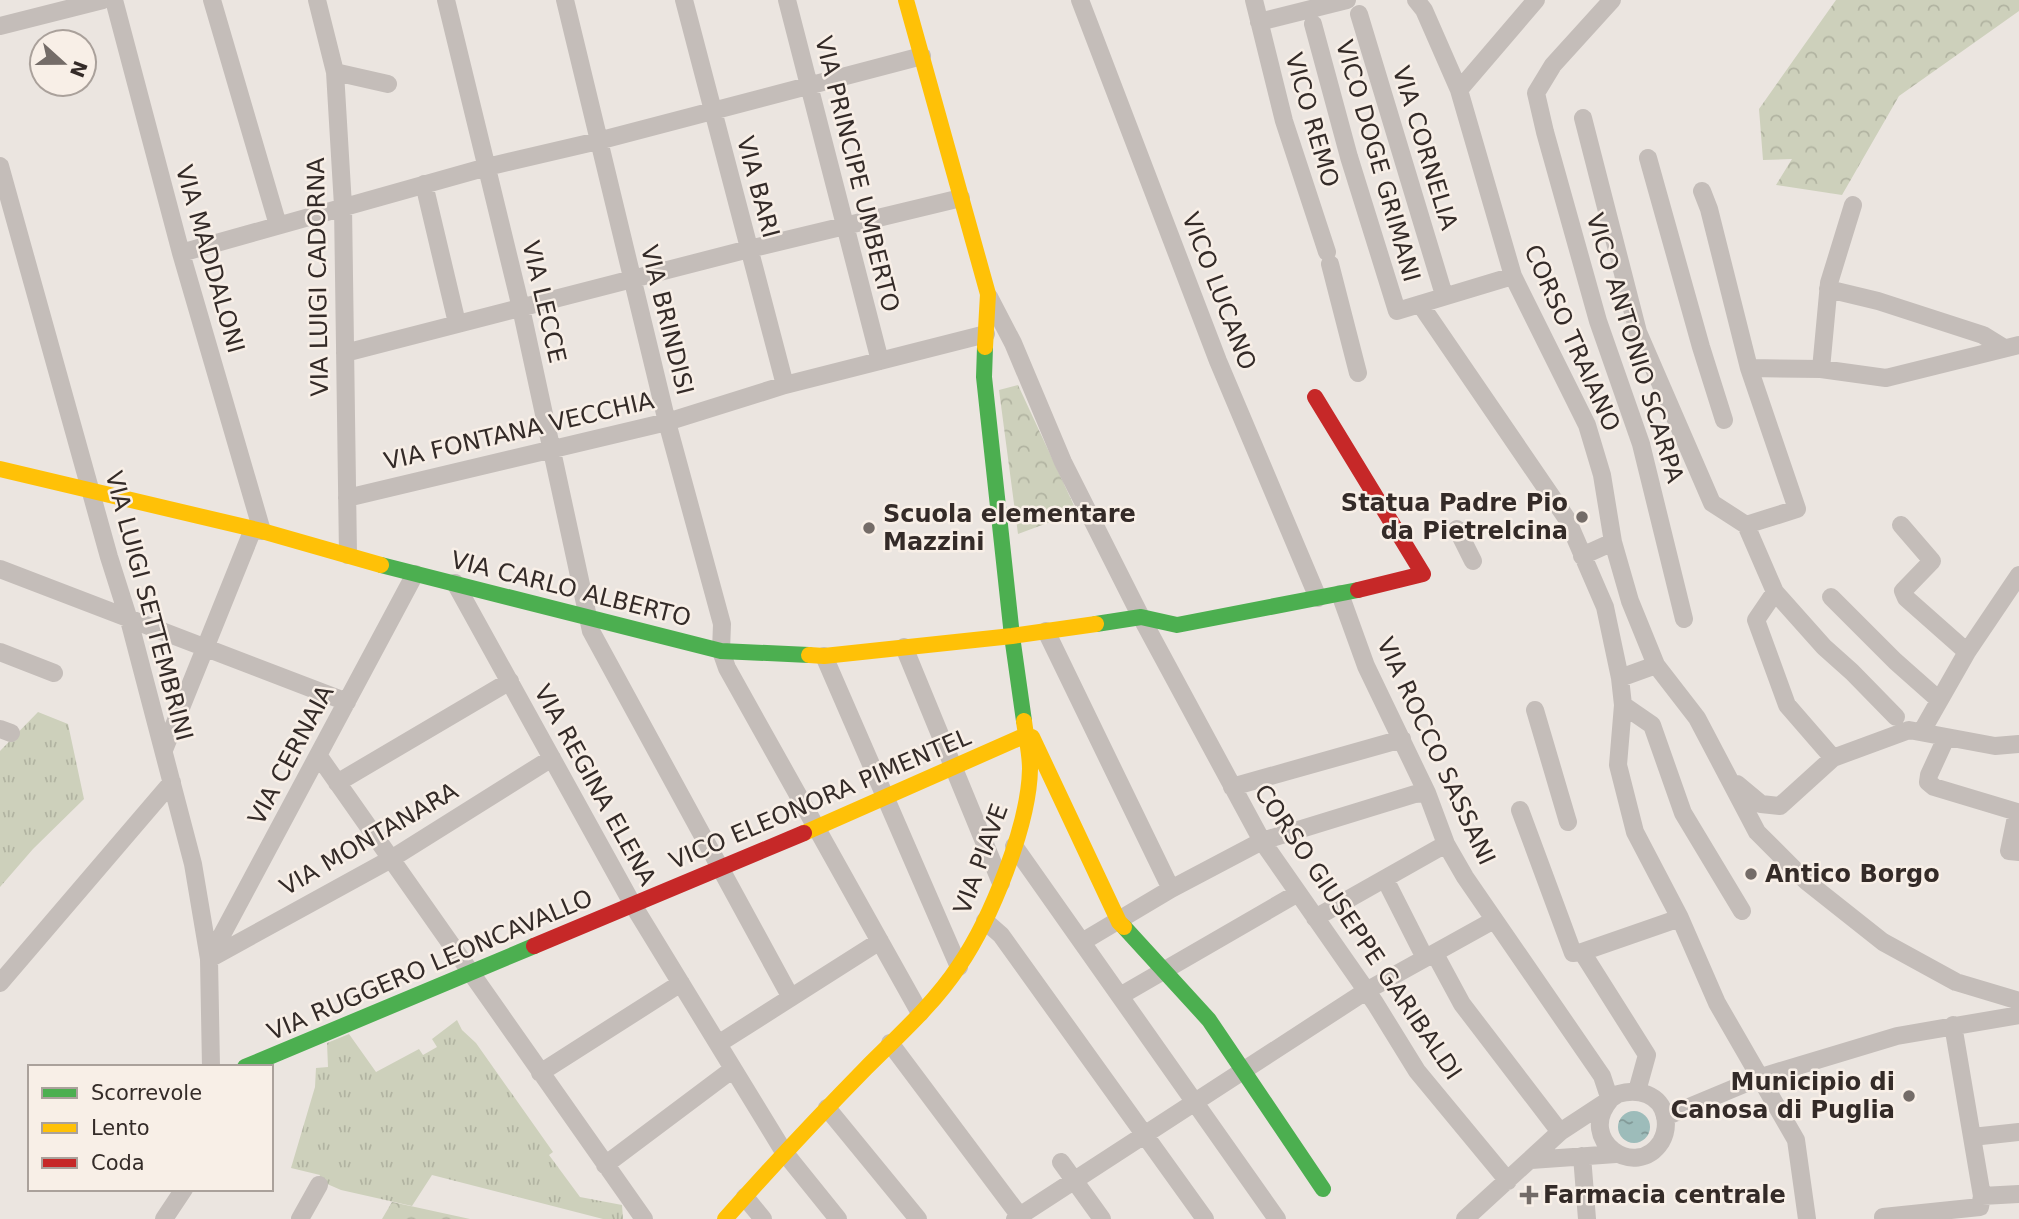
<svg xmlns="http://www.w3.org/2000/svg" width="2019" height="1219" viewBox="0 0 2019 1219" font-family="'DejaVu Sans',sans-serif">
<defs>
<pattern id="grass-tufts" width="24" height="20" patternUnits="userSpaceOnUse" patternTransform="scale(1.75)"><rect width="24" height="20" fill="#cdd0bb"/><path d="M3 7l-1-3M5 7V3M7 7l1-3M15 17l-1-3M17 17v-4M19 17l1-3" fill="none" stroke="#b1b3a1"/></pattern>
<pattern id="park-crowns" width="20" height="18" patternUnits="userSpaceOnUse" patternTransform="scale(1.75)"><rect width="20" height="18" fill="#cdd0bb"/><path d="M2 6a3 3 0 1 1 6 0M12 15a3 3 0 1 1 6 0" fill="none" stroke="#b1b3a1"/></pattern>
<pattern id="water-ripples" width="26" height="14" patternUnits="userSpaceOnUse" patternTransform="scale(1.75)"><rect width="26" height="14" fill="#9dbcba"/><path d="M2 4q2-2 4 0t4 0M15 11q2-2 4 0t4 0" fill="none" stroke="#819997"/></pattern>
</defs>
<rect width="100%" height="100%" fill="#ebe5e0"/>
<!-- grass -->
<path fill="url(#grass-tufts)" d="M38,712L68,724L84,799L33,849L0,887V751Z
M457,1020L462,1030L476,1043L553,1152L549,1155L580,1197L622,1205L623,1219H603L432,1175L412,1206L341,1190L318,1180L320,1175L291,1168L315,1087L316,1068L328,1067L327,1043L349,1034L376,1072L419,1049L423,1055L437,1047L432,1039Z"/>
<!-- park -->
<path fill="url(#park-crowns)" d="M1836,0H2019V11L1899,96L1842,195L1776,185L1792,159L1763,160L1759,109Z
M1018,385L1077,512L1018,534L999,390Z
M392,1202L470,1219H382Z"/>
<!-- water -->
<path fill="url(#water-ripples)" d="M1618 1127a16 16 0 1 1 32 0a16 16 0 1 1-32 0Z"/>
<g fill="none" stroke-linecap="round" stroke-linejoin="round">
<!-- street -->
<path stroke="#c4bdb9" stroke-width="18" d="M114,0L181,253L262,531
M212,0L278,225
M317,0L335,72L343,206L348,555
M446,0L521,308L591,631L790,996
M565,0L667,422L722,624L721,651L727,668L920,1013
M684,0L785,385
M787,0L880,361
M1080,0L1218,361L1318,598
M1254,0L1284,121L1327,252
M1416,0L1424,10L1459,90L1513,276L1587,425L1602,475L1613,542L1630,601L1656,665L1697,718L1757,832L1806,881L1883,942L1956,982L2019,1001
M1612,0L1553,65L1536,93L1545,132L1598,321L1641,444L1684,619
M1359,14L1444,295
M1259,22L1347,0
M1313,24L1349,157L1397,311L1513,276
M0,26L103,0
M335,72L388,84
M1459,90L1536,0
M1583,118L1638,332L1712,503L1746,525L1775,592L1824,647L1852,672L1896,717
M1648,158L1701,347L1724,420
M0,166L109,557L129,620L193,864L209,959L211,1067
M424,184L457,323
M1702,191L1709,209L1749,368L1797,509L1746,525
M181,253L487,167L598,141L922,56
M1330,264L1358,373
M1828,289L1878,301L1983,335L2004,348
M989,297L1013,343L1063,462L1141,617L1262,841L1375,1003L1417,1071L1508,1181
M1420,304L1567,519L1605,607L1620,678L1623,705L1618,765L1635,832L1680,918L1717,1003L1796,1140L1807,1219
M345,353L749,249L961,198
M1749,368L1821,369L1886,378L2019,345
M1821,369L1829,283L1853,205
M347,498L667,422L785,385L986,334
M1901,525L1932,561L1903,591L1906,598L1967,652
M1457,529L1473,561
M1582,556L1613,542
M0,569L347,702
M455,583L633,905L784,1152L838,1219
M1775,592L1756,620L1787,705L1833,758
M1340,594L1366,666L1427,793L1446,844L1465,877L1602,1076L1610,1100
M1831,597L1895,661L1939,700
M1046,631L1171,889
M904,647L1001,883
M0,652L54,673
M824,656L959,967
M1620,678L1656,665
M1623,705L1652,725L1683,813L1742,911
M1535,710L1568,822
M0,729L11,733
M1922,731L1967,652L2019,575
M1946,738L1929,775L1928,782L1934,787L2017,812L2009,851L2019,852
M164,750L253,529
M318,755L644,1219
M337,783L510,681
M1737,784L1761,804L1780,806L1833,758L1909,730L1995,746L2019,744
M1232,787L1402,739
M1520,810L1573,953L1582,952
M1014,846L1277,1219
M1385,879L1425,958
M1315,918L1446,844
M985,921L1001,935L1205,1219
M1082,942L1171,889L1262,841L1415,794L1427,793
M1435,954L1462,1004L1560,1132
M209,959L415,574
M209,959L391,859L552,758
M0,983L172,782
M1120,996L1298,893
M890,1043L1022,1219
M718,1044L880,941
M540,1073L681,983
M1637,1091L1647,1055L1582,952L1680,918
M827,1108L918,1219
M1665,1117L1761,1077L1897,1036L2019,1015
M1972,1137L2019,1132
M1582,1156L1587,1219
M1531,1160L1616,1154
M1061,1162L1102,1219
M605,1165L733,1069
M1982,1196L2019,1194
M745,1197L763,1219
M1883,1217L1980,1207L1982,1196L1953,1025
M164,1219L184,1189
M300,1219L319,1185
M1015,1219L1366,991L1494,920
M1465,1219L1560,1132L1618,1094C1638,1088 1660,1094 1665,1116C1667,1125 1665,1135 1661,1142C1636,1181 1576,1140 1610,1100"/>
<!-- fast -->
<path stroke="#4caf50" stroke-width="16" d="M985,347L984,377L1012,636L1024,721
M381,565L721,651L809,655
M1096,624L1141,617L1177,625L1358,590
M1124,927L1209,1020L1323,1189
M245,1067L534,946"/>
<!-- slow -->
<path stroke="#ffc107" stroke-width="16" d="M906,0L988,294L985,347
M0,469L262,531L381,565
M809,655L824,656L1012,636L1096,624
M804,833L1026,735L1032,737L1119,922L1124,927
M725,1219C771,1167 818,1117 866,1068C898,1036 934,1004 959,966C991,919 1029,825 1030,769C1030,753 1026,737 1024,721"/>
<!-- jam -->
<path stroke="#c62828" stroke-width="16" d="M1315,397L1423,574L1358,590
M534,946L804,833"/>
</g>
<!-- markers -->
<g fill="#746c68" stroke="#f8efe7" stroke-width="2.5">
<circle cx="1582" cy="517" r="7"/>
<circle cx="869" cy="528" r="7"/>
<circle cx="1751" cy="874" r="7"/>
<circle cx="1909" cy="1096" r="7"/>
<path d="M1525.5 1184.5h7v7h7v7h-7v7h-7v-7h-7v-7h7z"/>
</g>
<g text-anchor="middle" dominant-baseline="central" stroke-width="5" stroke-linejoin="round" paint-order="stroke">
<!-- street labels -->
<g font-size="24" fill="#342b28" stroke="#f8efe7">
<text transform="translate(1312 120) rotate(74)">VICO REMO</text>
<text transform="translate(1425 148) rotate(73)">VIA CORNELIA</text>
<text transform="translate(1378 161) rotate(74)">VICO DOGE GRIMANI</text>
<text transform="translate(857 174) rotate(76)">VIA PRINCIPE UMBERTO</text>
<text transform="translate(758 187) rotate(75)">VIA BARI</text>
<text transform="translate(210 259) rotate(74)">VIA MADDALONI</text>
<text transform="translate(318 277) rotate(-91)">VIA LUIGI CADORNA</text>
<text transform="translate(1219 291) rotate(69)">VICO LUCANO</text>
<text transform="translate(544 302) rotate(77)">VIA LECCE</text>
<text transform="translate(667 320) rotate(76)">VIA BRINDISI</text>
<text transform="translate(1572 338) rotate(66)">CORSO TRAIANO</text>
<text transform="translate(1635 348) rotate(73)">VICO ANTONIO SCARPA</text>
<text transform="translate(519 431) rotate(-13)">VIA FONTANA VECCHIA</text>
<text transform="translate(571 589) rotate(14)">VIA CARLO ALBERTO</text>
<text transform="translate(149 606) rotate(75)">VIA LUIGI SETTEMBRINI</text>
<text transform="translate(1436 751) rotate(65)">VIA ROCCO SASSANI</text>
<text transform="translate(291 755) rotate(-62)">VIA CERNAIA</text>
<text transform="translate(595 785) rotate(61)">VIA REGINA ELENA</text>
<text transform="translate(820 799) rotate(-23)">VICO ELEONORA PIMENTEL</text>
<text transform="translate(369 839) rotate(-30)">VIA MONTANARA</text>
<text transform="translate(981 859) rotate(-70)">VIA PIAVE</text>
<text transform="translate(1358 932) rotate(56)">CORSO GIUSEPPE GARIBALDI</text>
<text transform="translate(430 965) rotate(-23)">VIA RUGGERO LEONCAVALLO</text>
</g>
<!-- poi labels -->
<g font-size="24" font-weight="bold" fill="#342b28" stroke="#f8efe7" text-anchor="start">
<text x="1568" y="503" text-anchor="end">Statua Padre Pio<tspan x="1568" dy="28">da Pietrelcina</tspan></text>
<text x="883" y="514">Scuola elementare<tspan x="883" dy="28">Mazzini</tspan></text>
<text x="1765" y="874">Antico Borgo</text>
<text x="1895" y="1082" text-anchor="end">Municipio di<tspan x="1895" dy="28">Canosa di Puglia</tspan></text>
<text x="1543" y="1195">Farmacia centrale</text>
</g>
</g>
<!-- legend -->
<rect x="28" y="1065" width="245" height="126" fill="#f8efe7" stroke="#aaa19b" stroke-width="2"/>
<rect x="42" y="1088" width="35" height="10" fill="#4caf50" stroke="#aaa19b" stroke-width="2"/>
<text x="91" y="1100" font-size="21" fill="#342b28">Scorrevole</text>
<rect x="42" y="1123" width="35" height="10" fill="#ffc107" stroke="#aaa19b" stroke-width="2"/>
<text x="91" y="1135" font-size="21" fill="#342b28">Lento</text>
<rect x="42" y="1158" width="35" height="10" fill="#c62828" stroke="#aaa19b" stroke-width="2"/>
<text x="91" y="1170" font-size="21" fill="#342b28">Coda</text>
<!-- north arrow -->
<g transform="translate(63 63) rotate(111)"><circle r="33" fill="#f8efe7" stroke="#aaa19b" stroke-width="2"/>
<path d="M0-5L12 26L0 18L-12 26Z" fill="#746c68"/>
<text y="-10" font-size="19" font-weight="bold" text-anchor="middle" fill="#342b28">N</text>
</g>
</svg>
